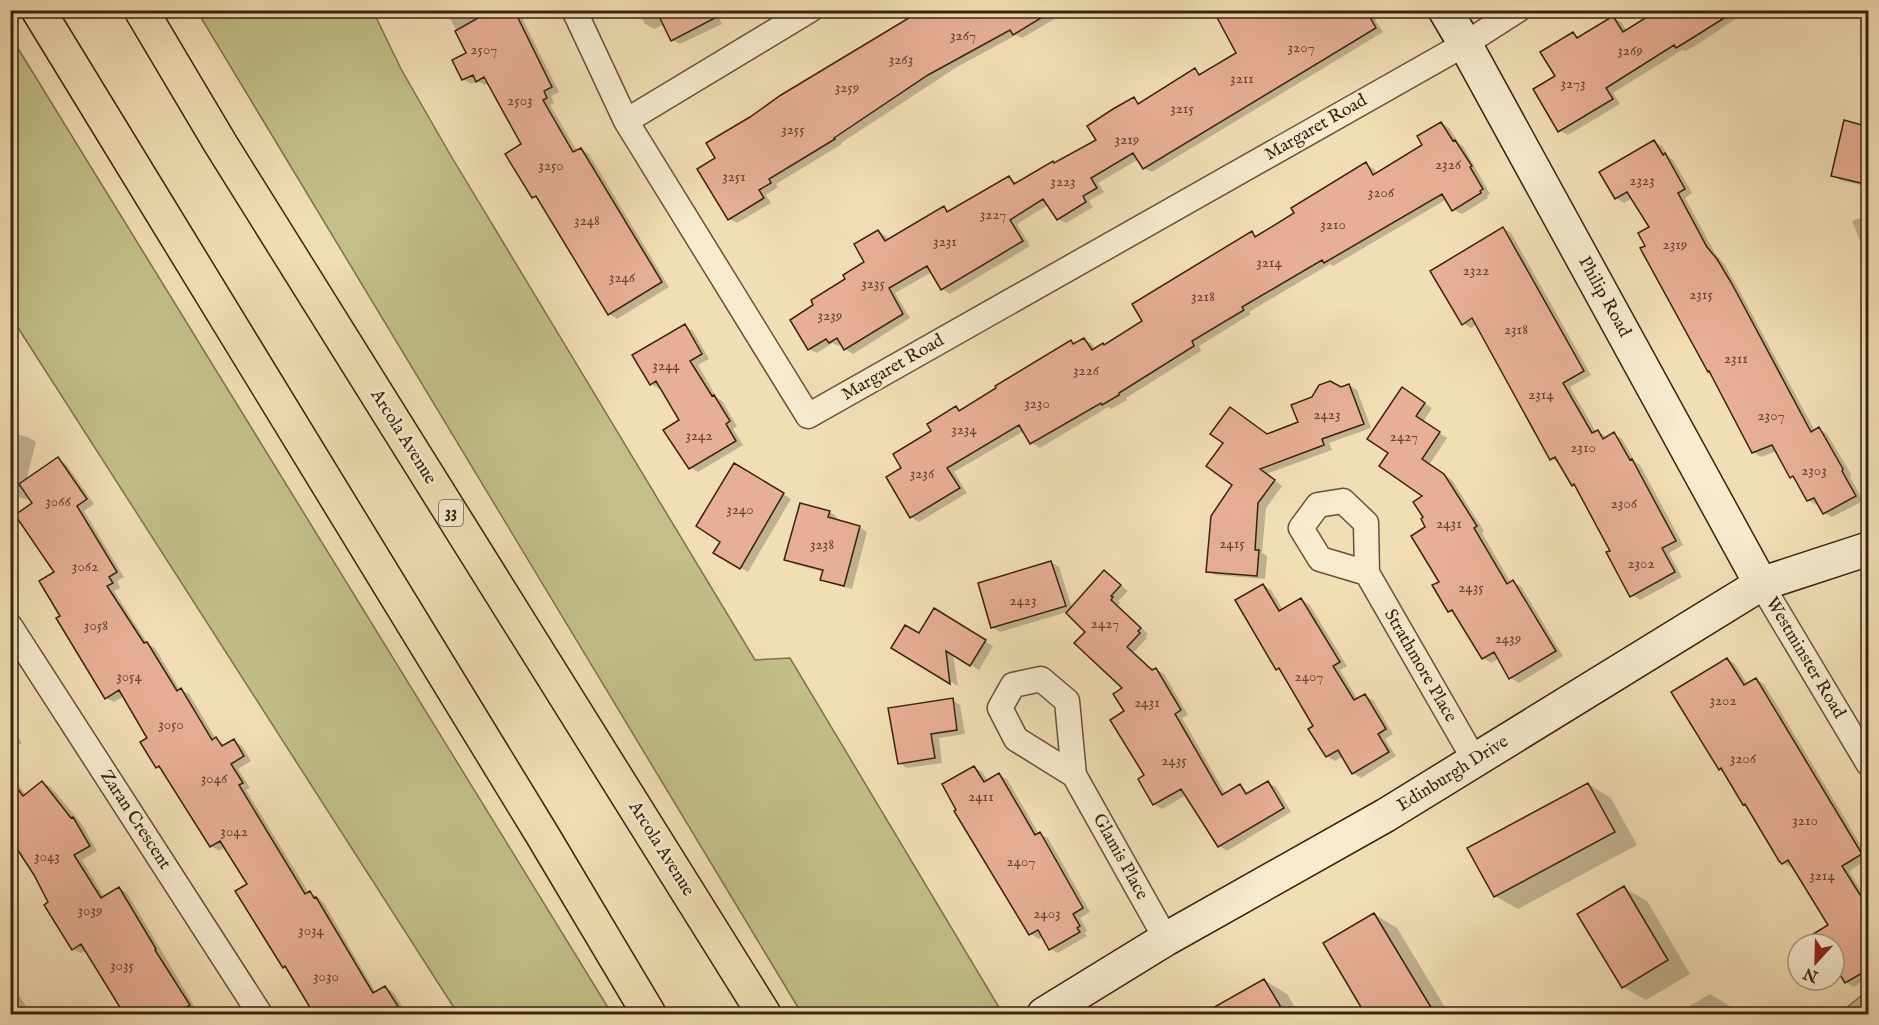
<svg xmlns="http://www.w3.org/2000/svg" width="1879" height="1025" viewBox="0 0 1879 1025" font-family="'IM FELL English',serif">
<rect width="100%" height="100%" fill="#f2deb5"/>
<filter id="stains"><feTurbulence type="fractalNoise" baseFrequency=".00333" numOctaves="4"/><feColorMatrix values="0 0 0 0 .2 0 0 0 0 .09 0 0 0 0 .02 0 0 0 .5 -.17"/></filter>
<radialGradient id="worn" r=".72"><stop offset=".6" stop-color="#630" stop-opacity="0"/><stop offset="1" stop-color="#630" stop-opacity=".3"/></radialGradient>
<!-- green -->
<path fill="#c2bf88" stroke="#7e704c" stroke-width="1.5" d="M197,11H373L401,69L451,156L755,660L790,658L1003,1014H802Z
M10,37H11L612,1014H458L11,317Z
M1868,990V1014H1839Z"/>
<!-- shadow -->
<path fill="#0003" d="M446,10H518L559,92L551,96L554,103L550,105L577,151L581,149L589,154L669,287L617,319L609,314L541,201L534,197L523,144L489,83L485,85L477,81L471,84L463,79L468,54Z
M638,10H715L722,24L680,44L672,40L664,24L654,29L645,24Z
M968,10H1070L1022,38L1016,35L957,67L841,143L842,144L776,184L778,187L766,195L771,203L737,223L729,219L699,170Z
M1298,10H1390L1375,20L1383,32L1152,172L1144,168L1139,159L1098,183L1104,192L1089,201L1093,207L1066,223L1058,219L1048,205L1017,224L1030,246L950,294L942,289L932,272L895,293L910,318L853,354L845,349L842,344L838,346L833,343L817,353L809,349L815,305L866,263L878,231L886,236L889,241L944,207L951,212L1009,177L1017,183L1055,164L1098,140L1134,99L1141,104L1195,70L1203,75L1238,53Z
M1661,10H1766L1752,19L1743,14L1695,46L1685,51L1682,50L1613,93L1620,104L1568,135L1560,131L1557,77L1573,34L1580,38L1613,18L1621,22L1627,31Z
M1777,10H1794L1785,15Z
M1868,81V187L1840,180L1832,175L1860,126L1867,94L1862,88Z
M1441,123L1449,128L1459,143L1463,146L1490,194L1487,196L1488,198L1462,214L1454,210L1447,199L1333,266L1330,264L1249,312L1251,314L1199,346L1201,351L1126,398L1127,400L1111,409L1108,407L1040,448L1032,443L1024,431L954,472L967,493L919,522L911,517L903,469L933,431L956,408L961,411L1071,342L1075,345L1084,339L1092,344L1095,349L1104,346L1144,321L1252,233L1258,237L1296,214L1366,164L1374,169L1377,174L1424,145Z
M1654,142L1662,146L1669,157L1673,160L1692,193L1685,198L1715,253L1725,265L1739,290L1815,431L1819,429L1827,434L1851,474L1850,477L1863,501L1832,517L1824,513L1819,503L1816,505L1808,500L1797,480L1791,476L1777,451L1761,457L1753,452L1647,246L1651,228L1632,198L1624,203L1616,198Z
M1868,215V260L1852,221Z
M1503,228L1511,233L1591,375L1570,387L1596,432L1598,431L1607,438L1614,434L1622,439L1635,462L1640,465L1683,545L1669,553L1682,577L1640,600L1632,595L1612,551L1578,488L1573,485L1559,463L1551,458L1477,324L1471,328L1463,323Z
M685,326L693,331L709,359L698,365L717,398L722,401L737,426L733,429L743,445L698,472L690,467L681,421L661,387L659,389L651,384Z
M1349,385L1357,390L1371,428L1329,443L1332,450L1266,474L1282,486L1266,508L1262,553L1267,556L1265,579L1216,575L1208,571L1268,435L1300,423L1341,388Z
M1410,394L1432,408L1423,422L1447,438L1429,465L1452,480L1484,531L1482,533L1511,583L1513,582L1521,586L1563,656L1519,683L1511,678L1499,658L1491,663L1483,658L1457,615L1449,611L1425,518V496L1390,452Z
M10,433L28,437L36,442L26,481L58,459L66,464L94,504L84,511L124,577L117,581L120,588L114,591L148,644L155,648L180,690L189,694L216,739L226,746L234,741L242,746L251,761L238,769L250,788L246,790L309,893L318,897L324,903L376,993L385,987L393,992L407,1014H330L225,847L219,851L211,846L164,771L157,767L149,738L124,696L114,702L106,698L62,616L56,572L37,502L10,495Z
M735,465L791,499L748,572L715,553L722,541Z
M830,512L837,517L836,521L859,527L867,532L852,589L830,583L822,579L824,572L794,564L786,559Z
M1051,562L1059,567L1072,608L1104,572L1128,591L1118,601L1120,603L1118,605L1148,634L1145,637L1147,638L1134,652L1154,671L1156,669L1164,674L1188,715L1182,718L1226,795L1240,786L1250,794L1268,783L1276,787L1291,812L1227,851L1219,846L1186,795L1162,809L1154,804L1124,689L1087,632L1067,612L1000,632L992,627Z
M1263,585L1271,590L1283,610L1301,600L1309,604L1347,666L1340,670L1358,700L1365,696L1373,700L1393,734L1385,739L1396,756L1361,778L1353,773L1343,756L1335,761L1327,756L1315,726L1283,672L1277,669Z
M934,610L993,646L979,670L953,654L958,686L893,648L919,635Z
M1868,643V676L1860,645Z
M1727,659L1735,664L1748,685L1756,679L1764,684L1868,857V859L1849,871L1868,902V978L1854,987L1846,982L1841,973L1834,978V944H1806L1830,926L1794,866L1791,867L1783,863L1749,807L1744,804L1725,772L1720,769Z
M952,700L960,705L965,734L939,738L942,763L907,768L899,763Z
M10,725L22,743L10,750Z
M974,767L982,772L988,781L999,775L1007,779L1039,834L1048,838L1090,912L1080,918L1087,931L1084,933L1087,936L1058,953L1050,949L1043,936L1039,939L1031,934Z
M10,774L26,795L43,783L51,787L81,823L97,851L82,860L104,897L119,888L127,893L199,1014H124L87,950L81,953L73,949L50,903L10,835Z
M1588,784L1611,798L1637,845L1518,909L1495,896Z
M1624,888L1647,901L1690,974L1646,1000L1623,987Z
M1374,914L1397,928L1449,1014H1367L1325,944Z
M1264,980L1287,994L1299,1014H1205Z
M10,981L31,1014H10Z
M1710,994L1733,1008L1737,1014H1676Z"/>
<!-- building -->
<path fill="#e7af95" stroke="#3a2210" stroke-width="1.5" d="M492,10H514L552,87L544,91L547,98L543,100L573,152L581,148L662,282L608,315L536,196L532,198L505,154L521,144L484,77L476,82L473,75L462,80L452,60L466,53L455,31Z
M656,10H730L671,41Z
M922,10H1054L1013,35L1010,30L928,75L834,138L835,139L769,179L771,183L759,190L764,198L728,220L697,169L715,158L706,143L750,117L781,95Z
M1213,10H1366L1376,28L1143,169L1133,153L1091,178L1097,188L1083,196L1086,202L1057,220L1043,199L1010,220L1023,241L941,290L927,266L889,288L903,314L844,350L837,338L829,343L826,339L808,350L790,320L813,305L811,300L845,279L843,275L864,262L854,244L878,230L885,241L944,206L947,212L1009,176L1014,184L1053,161L1054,163L1096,140L1087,126L1113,109L1134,97L1138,104L1195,68L1199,75L1236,53Z
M1658,10H1737L1686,42L1676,48L1674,45L1606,88L1613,99L1558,132L1533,89L1555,76L1540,52L1573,32L1577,38L1613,16L1623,32Z
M1844,120L1869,127V185L1831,176Z
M1441,122L1453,141L1455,140L1472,166L1470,167L1483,189L1480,191L1481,193L1452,211L1442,194L1324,263L1322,260L1242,307L1244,310L1192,341L1194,346L1119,393V395L1102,405L1101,403L1030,444L1019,425L947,468L960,488L910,518L886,477L901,468L893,454L931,431L927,424L956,406L959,411L996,388L995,386L1071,340L1073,344L1084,338L1092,350L1103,343L1104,345L1142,321L1132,304L1252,231L1255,237L1294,213L1291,208L1366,162L1373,175L1422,145L1417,136Z
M1654,140L1663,155L1665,153L1685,189L1678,193L1707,247L1717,259L1732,284L1811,432L1819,427L1843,469L1842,471L1856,496L1823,514L1814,498L1807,501L1793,476L1790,478L1772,445L1752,453L1709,371L1708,372L1640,248L1645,246L1638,233L1649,227L1627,192L1615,199L1599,172Z
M1503,227L1584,371L1563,383L1592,433L1598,430L1603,439L1614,432L1630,460L1632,459L1676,541L1662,548L1675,572L1630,597L1606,552L1610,551L1574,484L1572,486L1555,457L1550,460L1472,318L1462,325L1430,271Z
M685,324L702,354L690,361L712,396L714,395L730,421L726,424L736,441L689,469L663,430L679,420L656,381L650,385L632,355Z
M1330,381L1341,387L1349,384L1364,424L1322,439L1324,445L1260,469L1275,480L1258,503L1255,550H1259L1257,576L1206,572L1211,516L1232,485L1206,466L1223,443L1210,434L1230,407L1267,434L1298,422L1291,405L1312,397L1319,385Z
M1402,387L1425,403L1416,416L1440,432L1422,459L1444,474L1477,526L1474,528L1507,584L1513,580L1556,651L1509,679L1494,652L1482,659L1452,610L1448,612L1432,585L1439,582L1411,536L1425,527L1421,519L1423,517L1413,502L1422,496L1379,466L1388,453L1367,439Z
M58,457L87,499L77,506L117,572L109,577L113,583L107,586L144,643L147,642L177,691L181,688L212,740L216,737L222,746L234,739L244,756L231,764L243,783L239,785L305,894L310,891L314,898L316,897L373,993L385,986L403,1014H314L285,966L283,968L235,891L247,884L220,841L210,847L159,766L156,768L140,742L147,738L119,690L105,699L56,618L60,616L39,581L54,572L15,515L32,503L19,484Z
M734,463L784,493L740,569L713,553L720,542L696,526Z
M800,503L830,511L828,517L860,526L844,586L820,580L823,570L784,560Z
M1051,561L1066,606L991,628L978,583Z
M1104,570L1121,585L1111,596L1113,597L1111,600L1141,628L1138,631L1140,633L1127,647L1152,670L1156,668L1181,710L1175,714L1222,795L1240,784L1246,794L1268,781L1284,808L1218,847L1181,789L1153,805L1138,779L1144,775L1110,720L1124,711L1113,694L1122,688L1074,643L1085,632L1066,613Z
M1263,584L1279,611L1301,598L1340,662L1333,666L1354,700L1365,694L1386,729L1378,734L1389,752L1352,774L1338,750L1326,757L1308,729L1313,726L1279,668L1276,670L1235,600Z
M934,608L986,640L970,666L946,651L950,684L891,648L905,625L919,633Z
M1727,658L1744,685L1756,678L1862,854L1842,866L1869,909V969L1845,983L1834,965V944H1797L1828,925L1788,860L1782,864L1779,861L1745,804L1743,805L1721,768L1719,770L1671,692Z
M953,698L957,730L931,734L935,758L898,764L888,708Z
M974,766L984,782L999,773L1035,835L1040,832L1083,908L1073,914L1080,926L1077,928L1080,932L1049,950L1038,930L1029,935L954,811L956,810L942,784Z
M10,779L23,796L42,781L71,818L73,817L90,846L74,855L101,898L119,887L156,949L155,950L190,1005L176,1014H124L81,944L72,950L44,905L48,902L34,875L10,838Z
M1588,783L1615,832L1494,897L1467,848Z
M1624,886L1668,960L1622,988L1577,914Z
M1374,913L1435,1014H1365L1323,943Z
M1264,979L1285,1014H1202Z"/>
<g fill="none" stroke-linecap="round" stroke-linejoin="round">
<defs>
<path id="street" d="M574,10L626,121
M810,10L626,121L808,416L1465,44L1518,10
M1367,573L1320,559L1301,528L1318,505L1343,501L1366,523L1367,573L1474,759
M1761,584L1868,763
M10,626L260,1014
M1074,775L1016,739L1000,708L1013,685L1041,679L1067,701L1074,775L1166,939"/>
<path id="secondary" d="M1445,10L1465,44L1761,584
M1044,1014L1166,939L1386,815L1761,584L1868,549"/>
<path id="primary" d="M38,10L543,836L649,1014
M141,10L220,143L764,1014"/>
</defs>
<!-- street casing -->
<use href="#street" stroke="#685139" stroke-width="27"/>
<!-- secondary casing -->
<use href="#secondary" stroke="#3a2210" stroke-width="36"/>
<!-- primary casing -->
<use href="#primary" stroke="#3a2210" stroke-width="36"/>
<!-- street -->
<use href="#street" stroke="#f7eacf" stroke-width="24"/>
<!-- secondary -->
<use href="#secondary" stroke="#f7eacf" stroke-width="33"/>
<!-- primary -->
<use href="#primary" stroke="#f2deb5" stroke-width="33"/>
</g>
<g text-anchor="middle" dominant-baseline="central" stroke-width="5" stroke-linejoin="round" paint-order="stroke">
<!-- number labels -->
<g font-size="15" fill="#654531">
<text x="963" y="35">3267</text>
<text x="1301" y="47">3207</text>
<text x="484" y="49">2507</text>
<text x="1630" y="50">3269</text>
<text x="901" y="59">3263</text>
<text x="1242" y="78">3211</text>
<text x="1573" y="83">3273</text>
<text x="847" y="87">3259</text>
<text x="520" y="100">2503</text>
<text x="1182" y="108">3215</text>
<text x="793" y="129">3255</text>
<text x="1127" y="139">3219</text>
<text x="1448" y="164">2326</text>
<text x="551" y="165">3250</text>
<text x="734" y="176">3251</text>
<text x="1642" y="180">2323</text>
<text x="1063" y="181">3223</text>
<text x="1381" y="192">3206</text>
<text x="993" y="214">3227</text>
<text x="587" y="220">3248</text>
<text x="1333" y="224">3210</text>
<text x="945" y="241">3231</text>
<text x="1675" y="244">2319</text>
<text x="1269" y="262">3214</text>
<text x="1476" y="270">2322</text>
<text x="622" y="277">3246</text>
<text x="873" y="283">3235</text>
<text x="1701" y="294">2315</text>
<text x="1203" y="296">3218</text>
<text x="830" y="315">3239</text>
<text x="1516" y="329">2318</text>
<text x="1736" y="358">2311</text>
<text x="666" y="365">3244</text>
<text x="1086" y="370">3226</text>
<text x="1541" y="394">2314</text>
<text x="1037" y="403">3230</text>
<text x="1327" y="414">2423</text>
<text x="1771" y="415">2307</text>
<text x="964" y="429">3234</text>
<text x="699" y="435">3242</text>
<text x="1404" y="436">2427</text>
<text x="1583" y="447">2310</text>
<text x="1814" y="470">2303</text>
<text x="922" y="473">3236</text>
<text x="58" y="501">3066</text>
<text x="1624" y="503">2306</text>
<text x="740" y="509">3240</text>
<text x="1449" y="523">2431</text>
<text x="1232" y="543">2415</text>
<text x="822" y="544">3238</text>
<text x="1641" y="563">2302</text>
<text x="85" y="566">3062</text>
<text x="1471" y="587">2435</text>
<text x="1023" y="600">2423</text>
<text x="1105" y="623">2427</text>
<text x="96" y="625">3058</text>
<text x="1508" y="638">2439</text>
<text x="129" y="676">3054</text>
<text x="1309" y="676">2407</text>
<text x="1723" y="700">3202</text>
<text x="1147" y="702">2431</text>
<text x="171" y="724">3050</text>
<text x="1743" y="758">3206</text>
<text x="1174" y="760">2435</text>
<text x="214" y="778">3046</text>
<text x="981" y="796">2411</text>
<text x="1805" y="820">3210</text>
<text x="234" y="831">3042</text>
<text x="47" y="856">3043</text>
<text x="1021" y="861">2407</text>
<text x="1822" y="875">3214</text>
<text x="90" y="910">3039</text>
<text x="1047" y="913">2403</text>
<text x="311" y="930">3034</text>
<text x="122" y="965">3035</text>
<text x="326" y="976">3030</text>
</g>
<!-- shield labels -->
<rect fill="#f7eacf" stroke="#735e49" stroke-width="1.5" x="439" y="500" width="24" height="26" rx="4.5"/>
<g font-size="16" font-weight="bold" fill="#3a2210">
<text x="451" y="513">33</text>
</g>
<!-- street labels -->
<g font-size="18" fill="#3a2210" stroke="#f7eacf">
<text transform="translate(1316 128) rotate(-30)">Margaret Road</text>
<text transform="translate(1604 297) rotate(61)">Philip Road</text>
<text transform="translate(893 368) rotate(-30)">Margaret Road</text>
<text transform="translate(403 437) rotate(58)">Arcola Avenue</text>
<text transform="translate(1805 658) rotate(59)">Westminster Road</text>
<text transform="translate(1420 666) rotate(60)">Strathmore Place</text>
<text transform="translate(1453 774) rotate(-32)">Edinburgh Drive</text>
<text transform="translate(135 820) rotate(57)">Zaran Crescent</text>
<text transform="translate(661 849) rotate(58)">Arcola Avenue</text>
<text transform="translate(1120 857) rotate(61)">Glamis Place</text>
</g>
</g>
<!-- margin -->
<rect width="1879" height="1025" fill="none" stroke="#f2deb5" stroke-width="36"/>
<rect x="12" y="12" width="1855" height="1001" fill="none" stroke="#3a2210" stroke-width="3"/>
<rect x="18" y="18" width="1843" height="989" fill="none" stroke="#3a2210" stroke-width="1.5"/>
<!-- north arrow -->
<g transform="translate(1816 962) rotate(202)"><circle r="28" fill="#f7eacf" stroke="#ab9a83" stroke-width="1.5"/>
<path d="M0-4.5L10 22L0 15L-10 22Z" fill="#8f2418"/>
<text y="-9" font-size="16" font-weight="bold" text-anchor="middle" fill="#3a2210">N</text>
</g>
<rect width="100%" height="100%" filter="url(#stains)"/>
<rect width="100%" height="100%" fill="url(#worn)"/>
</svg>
